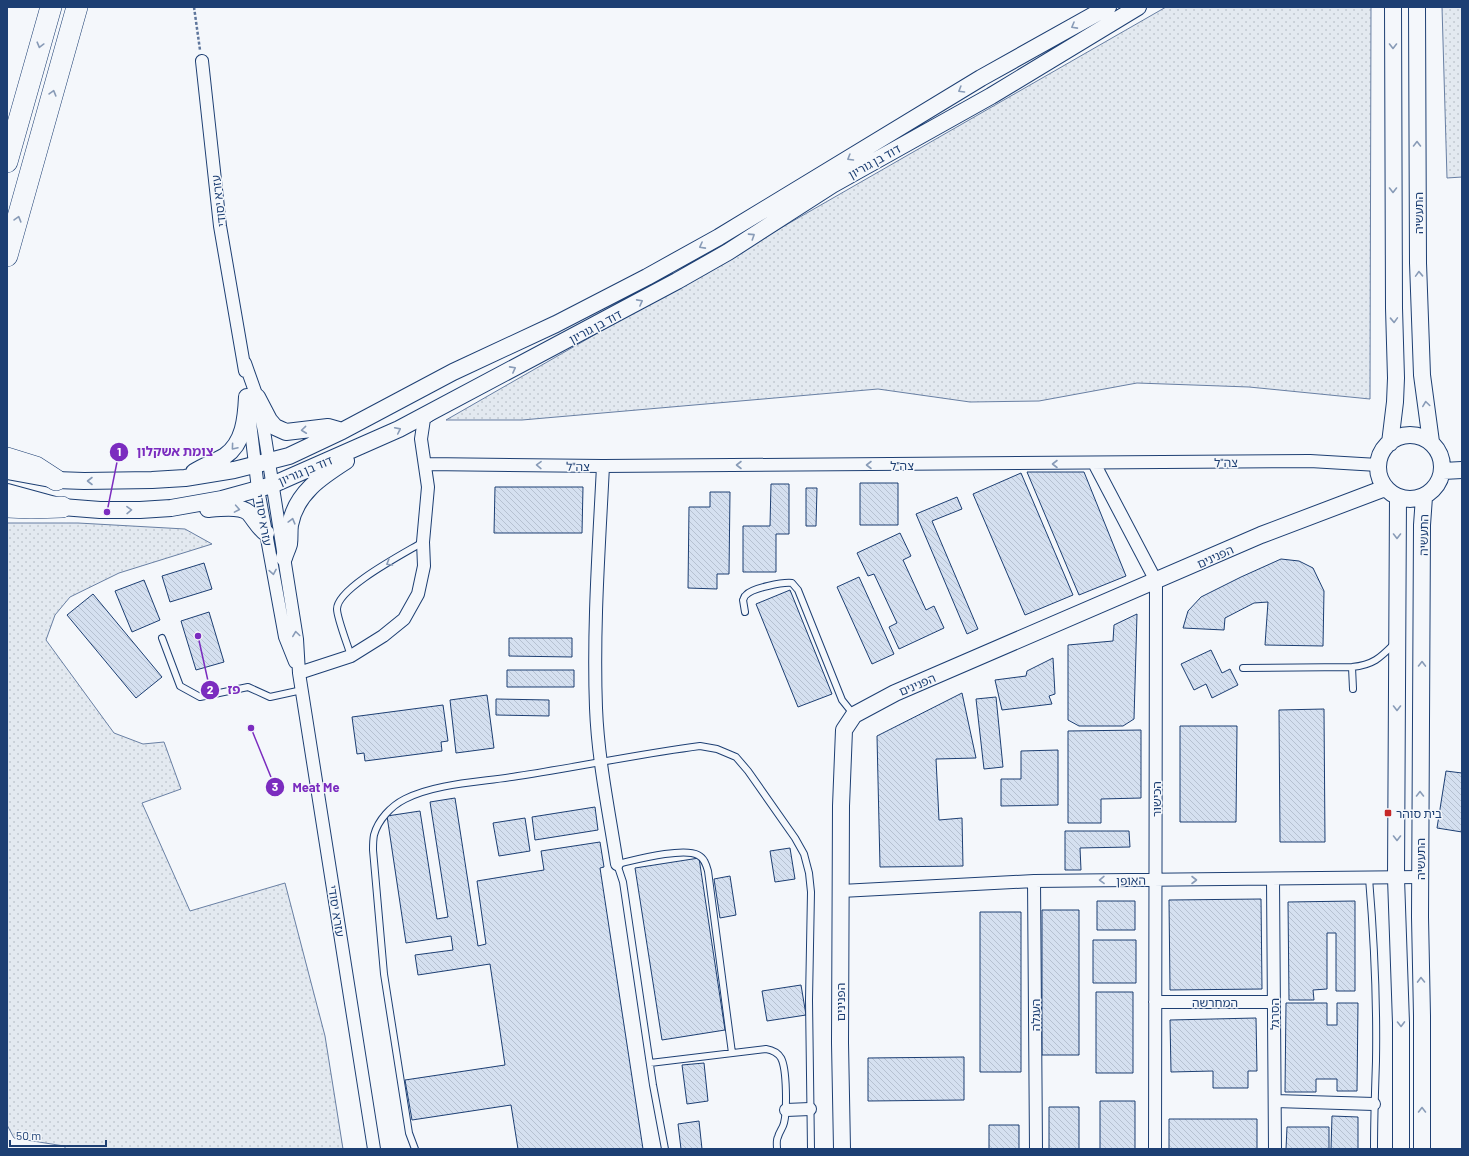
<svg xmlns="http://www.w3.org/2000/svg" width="1469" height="1156" viewBox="0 0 1469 1156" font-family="Barlow,'Noto Sans Hebrew',sans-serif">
<defs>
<pattern id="grass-dots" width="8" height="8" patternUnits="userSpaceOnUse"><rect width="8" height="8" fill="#e3e9f0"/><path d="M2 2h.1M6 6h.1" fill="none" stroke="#c2c9d1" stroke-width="1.8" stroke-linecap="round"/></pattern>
<pattern id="building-back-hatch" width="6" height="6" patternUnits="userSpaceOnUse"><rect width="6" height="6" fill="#d5e0f0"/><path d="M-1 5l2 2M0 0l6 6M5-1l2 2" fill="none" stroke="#b6c1d1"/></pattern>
</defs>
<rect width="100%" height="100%" fill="#f4f7fb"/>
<!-- grass -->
<path fill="url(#grass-dots)" stroke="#687fa3" d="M1166,7H1371L1370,399L1249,387L1137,383L1039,401L970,402L878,389L522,420H446Z
M1442,7H1462V177L1447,178Z
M7,523H78L185,529L212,544L119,573L70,597L55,615L46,640L114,733L143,744L164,742L181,789L142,803L190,911L285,883L325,1036L343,1149H66L64,1146L14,1138L7,1125Z"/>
<!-- building -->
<path fill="url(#building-back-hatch)" stroke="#1d3f73" d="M1027,472H1084L1126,576L1079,595Z
M1021,473L1073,595L1025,615L973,494Z
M860,483H898V525H860Z
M771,484H789V534H776V572H743V526H770Z
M495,487H583L582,533H494Z
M806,488H817L816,526H806Z
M710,492H730L729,574H717V589L688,588L689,507H710Z
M957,497L962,509L932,521L978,629L967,634L916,514Z
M900,533L911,556L903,560L926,610L934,606L944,628L899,649L889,627L897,623L874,574L868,576L857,553Z
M1281,559L1299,561L1313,568L1324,591L1323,646L1265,645L1268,602L1254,603L1225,618L1224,630L1183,628L1188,611L1201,597L1241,577Z
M204,563L212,589L170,602L162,576Z
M859,577L894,654L872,664L837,587Z
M144,580L160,620L132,632L115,591Z
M790,590L832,694L798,707L756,604Z
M93,594L162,677L136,698L67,615Z
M209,612L224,662L196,670L181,621Z
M1137,614L1134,719L1123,726H1079L1068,720V645L1113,641L1114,625Z
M509,638H572V657L509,656Z
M1211,650L1222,673L1230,669L1238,685L1212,698L1206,684L1194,690L1181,664Z
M1053,658L1055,694L1049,696L1052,704L1002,710L995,680L1026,676L1027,671Z
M507,670H574V687H507Z
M962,693L976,758L936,759L939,820L962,818L963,866L880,867L877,736Z
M487,695L494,748L456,753L450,700Z
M996,697L1003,767L984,769L976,699Z
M496,699L549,700V716L496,715Z
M443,705L448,741L441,742L442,751L365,761L364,753L357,754L352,717Z
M1324,709L1325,842H1280L1279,710Z
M1180,726H1237L1236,822H1180Z
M1141,730V798L1101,799V823H1068V731Z
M1058,750V805L1001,806V779H1021V751Z
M1446,771L1462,773V832L1437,828Z
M455,798L478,946L486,944L477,881L544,870L541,851L600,842L604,867L600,868L643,1149H518L511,1105L412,1120L405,1080L505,1065L490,964L418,975L415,955L453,950L451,936L406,943L387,816L420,811L437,919L448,917L430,802Z
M595,807L598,830L535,840L532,817Z
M525,818L530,851L499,856L493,823Z
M1065,831H1129L1130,847L1080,848L1081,870H1065Z
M790,848L795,879L775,882L770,851Z
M699,858L725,1030L662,1040L635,868Z
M730,876L736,915L720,918L714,879Z
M1261,899L1262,989L1170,990L1169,900Z
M1097,901H1135V930H1097Z
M1355,901V991H1336V933H1327V989L1313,990L1314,1000H1289L1288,902Z
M1042,910H1079V1055H1042Z
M980,912H1021V1072H980Z
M1093,940H1136V983H1093Z
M801,985L806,1015L767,1021L762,991Z
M1096,992H1133V1073H1096Z
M1286,1003H1327V1025H1337V1003H1358L1357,1091H1337V1079H1316V1092H1285Z
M1256,1018L1257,1071H1248V1088H1213V1071L1171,1072L1170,1020Z
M964,1057V1100L868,1101V1058Z
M704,1063L708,1101L687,1104L682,1065Z
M1100,1101H1135V1149H1100Z
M1049,1107H1079V1149H1049Z
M1332,1116L1358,1117V1149H1331Z
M1169,1119H1257V1149H1169Z
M699,1121L702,1149H681L678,1124Z
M989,1125H1019V1149H989Z
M1287,1127H1329V1149H1286Z"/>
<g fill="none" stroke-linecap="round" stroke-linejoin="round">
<defs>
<path id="lane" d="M745,612L743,600C744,599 744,596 746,595C752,588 783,582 792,583L798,590L842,700L854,715
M162,638L180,686L200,697L248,687L270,697L302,690
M351,656C348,646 337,618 337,609C337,588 405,553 423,542
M1352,667L1353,689
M1243,668L1352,667C1373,665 1380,658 1394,644
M1369,878C1374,938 1377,1000 1376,1061C1375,1090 1374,1119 1374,1149
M650,1063L766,1049C772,1050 778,1053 781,1058C787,1069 787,1111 784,1123C783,1128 779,1132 778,1137C776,1140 777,1145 777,1149
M415,1149L409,1133L384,974L373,850C373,845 373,840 374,835C378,820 391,806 405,799C436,783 483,782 518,776C578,767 639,754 700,746L717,749L736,757L748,771L795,838L804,854L809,873L811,892L809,1000L811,1149
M665,1149L653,1085L623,882L617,864C635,860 683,847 698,855C704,858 706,864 708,871L732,1053"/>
<path id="street" d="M202,61L220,226L245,371
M245,363L257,397L264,431L297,639L299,673L374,1149
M249,414L258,489L285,637L295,662
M1094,463L1156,581L1155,1149
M426,464L603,466L1310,461L1378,465
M603,466C599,547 593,627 596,708C598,760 609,812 617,864
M299,673L351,656L383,636L404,619L418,594L424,566L423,542L428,487L421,439L424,419L432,413
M1273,880L1275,1149
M1034,881L1036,1149
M841,891L1034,881L1421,877
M1155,1002H1274
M1275,1101L1374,1104
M786,1110L810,1109"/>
<path id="secondary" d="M1417,7L1418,263L1422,375L1431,442
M257,397L269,420L275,427L286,432L328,427L342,431
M1378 467a32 32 0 1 1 64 0a32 32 0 1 1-64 0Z
M1390,443L1395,402L1396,378L1394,308L1393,7
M7,471L56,480L84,481L152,480L185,478L234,470L289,456L342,431L453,372L556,324L647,277L719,237L981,78L1108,7
M1443,471L1462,470
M194,472C204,466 215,462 225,456C244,443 246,418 247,397
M7,492L62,507L100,510H140L171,508L222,499L272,485L399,429L677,281L728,252L832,185L991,96L1138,7
M1398,497L1396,878L1401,1023V1149
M208,509C218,508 241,505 249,513C255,520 259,528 266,533
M284,558C285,554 288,548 289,544C290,537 289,531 290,525C296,493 321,477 346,461
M842,1149L840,1043L841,806L844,730L854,715L895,693L1261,535L1385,488
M1422,1149V1016L1420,917L1422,525L1424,497"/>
<path id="highway" d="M7,162L51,7
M7,256L77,7
M7,458L36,467L56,480
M7,507L31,508L62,507"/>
</defs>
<!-- lane casing -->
<use href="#lane" stroke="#1d3f73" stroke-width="8"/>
<!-- street casing -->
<use href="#street" stroke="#1d3f73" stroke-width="14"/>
<!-- secondary casing -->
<use href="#secondary" stroke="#1d3f73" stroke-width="18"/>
<!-- highway casing -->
<use href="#highway" stroke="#1d3f73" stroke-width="22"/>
<!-- path -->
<path stroke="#5e769c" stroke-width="2.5" stroke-dasharray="3 2" stroke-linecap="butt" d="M194,7L200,50"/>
<!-- lane -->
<use href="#lane" stroke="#f4f7fb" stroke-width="6"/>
<!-- street -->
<use href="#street" stroke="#f4f7fb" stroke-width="12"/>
<!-- secondary -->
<use href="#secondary" stroke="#f4f7fb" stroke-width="16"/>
<!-- highway -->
<use href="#highway" stroke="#f4f7fb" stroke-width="21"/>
</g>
<!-- one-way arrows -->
<defs><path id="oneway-chevron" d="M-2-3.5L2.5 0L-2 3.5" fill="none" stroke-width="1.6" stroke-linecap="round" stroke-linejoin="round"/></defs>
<g stroke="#889bb7">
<use href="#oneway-chevron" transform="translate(1074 26) rotate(151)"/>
<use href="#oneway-chevron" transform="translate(40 45) rotate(105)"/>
<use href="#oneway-chevron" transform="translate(1393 46) rotate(90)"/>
<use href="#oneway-chevron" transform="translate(961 90) rotate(149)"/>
<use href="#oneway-chevron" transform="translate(53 93) rotate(-74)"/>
<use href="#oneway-chevron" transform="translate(1417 144) rotate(-90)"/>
<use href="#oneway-chevron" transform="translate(850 158) rotate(149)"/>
<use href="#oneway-chevron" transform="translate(1393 190) rotate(90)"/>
<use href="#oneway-chevron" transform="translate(18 219) rotate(-74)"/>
<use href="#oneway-chevron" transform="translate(752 236) rotate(-33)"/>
<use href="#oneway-chevron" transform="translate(702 246) rotate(152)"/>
<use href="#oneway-chevron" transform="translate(1419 274) rotate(-92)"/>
<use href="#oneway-chevron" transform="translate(640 302) rotate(-28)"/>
<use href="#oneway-chevron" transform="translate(1394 320) rotate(88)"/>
<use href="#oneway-chevron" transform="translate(513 369) rotate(-28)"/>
<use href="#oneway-chevron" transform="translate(1426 404) rotate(-98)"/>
<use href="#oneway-chevron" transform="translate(304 430) rotate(174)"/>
<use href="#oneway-chevron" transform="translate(398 430) rotate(-26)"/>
<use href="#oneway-chevron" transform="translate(234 447) rotate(130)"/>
<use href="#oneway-chevron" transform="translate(1055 464) rotate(180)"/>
<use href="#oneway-chevron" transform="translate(539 465) rotate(-179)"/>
<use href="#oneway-chevron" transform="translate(739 465) rotate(180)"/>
<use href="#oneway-chevron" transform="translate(869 465) rotate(180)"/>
<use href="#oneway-chevron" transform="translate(90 481) rotate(-180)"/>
<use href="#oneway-chevron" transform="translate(237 509) rotate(10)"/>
<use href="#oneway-chevron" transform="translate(129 510) rotate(-1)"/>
<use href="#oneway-chevron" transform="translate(292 521) rotate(-75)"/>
<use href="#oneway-chevron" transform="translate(1397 536) rotate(90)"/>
<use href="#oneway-chevron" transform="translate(389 563) rotate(149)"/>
<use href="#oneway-chevron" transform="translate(273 572) rotate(80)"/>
<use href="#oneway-chevron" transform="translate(296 634) rotate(-98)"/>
<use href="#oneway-chevron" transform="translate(1422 664) rotate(-89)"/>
<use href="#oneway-chevron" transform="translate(1397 708) rotate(90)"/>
<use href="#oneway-chevron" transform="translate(1420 794) rotate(-90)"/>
<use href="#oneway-chevron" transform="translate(1397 838) rotate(90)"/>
<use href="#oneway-chevron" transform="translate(1102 880) rotate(179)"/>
<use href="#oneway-chevron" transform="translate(1194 880)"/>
<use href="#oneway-chevron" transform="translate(1421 980) rotate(-91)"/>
<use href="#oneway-chevron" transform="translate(1401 1024) rotate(89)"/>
<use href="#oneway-chevron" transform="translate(1422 1110) rotate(-90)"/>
</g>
<!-- markers -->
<rect fill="#c62828" stroke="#f4f7fb" stroke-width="1.5" x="1384" y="809" width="8" height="8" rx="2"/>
<g text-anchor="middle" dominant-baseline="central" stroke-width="3" stroke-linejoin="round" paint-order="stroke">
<!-- street labels -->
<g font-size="12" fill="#1d3f73" stroke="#f4f7fb">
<text transform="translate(874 161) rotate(-29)">דוד בן גוריון</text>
<text transform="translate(218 201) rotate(-97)">עזרא יסודי</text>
<text transform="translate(1418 213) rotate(-90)">התעשיה</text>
<text transform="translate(595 326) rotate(-28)">דוד בן גוריון</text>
<text transform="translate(1226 462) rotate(-1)">צה"ל</text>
<text x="902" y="465">צה"ל</text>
<text transform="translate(578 466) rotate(1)">צה"ל</text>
<text transform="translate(305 470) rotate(-23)">דוד בן גוריון</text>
<text transform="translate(264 520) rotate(80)">עזרא יסודי</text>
<text transform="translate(1423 535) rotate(-89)">התעשיה</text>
<text transform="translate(1215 556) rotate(-24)">הפנינים</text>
<text transform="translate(917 684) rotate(-23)">הפנינים</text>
<text transform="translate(1156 799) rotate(-90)">הכישור</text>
<text transform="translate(1420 859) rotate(-90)">התעשיה</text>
<text transform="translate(1131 880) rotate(-1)">האופן</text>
<text transform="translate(337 911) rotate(81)">עזרא יסודי</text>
<text transform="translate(840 1002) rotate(-90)">הפנינים</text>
<text x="1215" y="1002">המחרשה</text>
<text transform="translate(1274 1014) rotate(-90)">הסרגל</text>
<text transform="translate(1035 1015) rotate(-90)">העגלה</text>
</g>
<!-- poi labels -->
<g font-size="12" fill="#1d3f73" stroke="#f4f7fb" text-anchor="start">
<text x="1396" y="813">בית סוהר</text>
</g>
</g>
<!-- callouts -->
<path fill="none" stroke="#7b2cbf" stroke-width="1.5" d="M107 512L119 452M198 636L210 690M251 728L275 787"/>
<g fill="#7b2cbf" stroke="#f4f7fb" stroke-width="1.5">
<circle cx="107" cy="512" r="4"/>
<circle cx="198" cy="636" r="4"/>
<circle cx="251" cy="728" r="4"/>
<circle cx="119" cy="452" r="10"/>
<circle cx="210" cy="690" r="10"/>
<circle cx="275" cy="787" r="10"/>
</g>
<g font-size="12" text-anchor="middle" font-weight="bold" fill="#fff">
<text x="119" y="456">1</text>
<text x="210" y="694">2</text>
<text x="275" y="791">3</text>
</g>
<g font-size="13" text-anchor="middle" font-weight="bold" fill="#7b2cbf" stroke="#f4f7fb" stroke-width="3" stroke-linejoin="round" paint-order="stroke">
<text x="175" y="456">צומת אשקלון</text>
<text x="234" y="694">פז</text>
<text x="316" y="792">Meat Me</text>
</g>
<!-- border -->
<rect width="1469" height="1156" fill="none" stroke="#1d3f73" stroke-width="16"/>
<!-- scale -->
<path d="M10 1140v6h96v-6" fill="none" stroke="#1d3f73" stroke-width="2"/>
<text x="16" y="1140" font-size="12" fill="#1d3f73" stroke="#f4f7fb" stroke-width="3" paint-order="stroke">50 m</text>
</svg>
